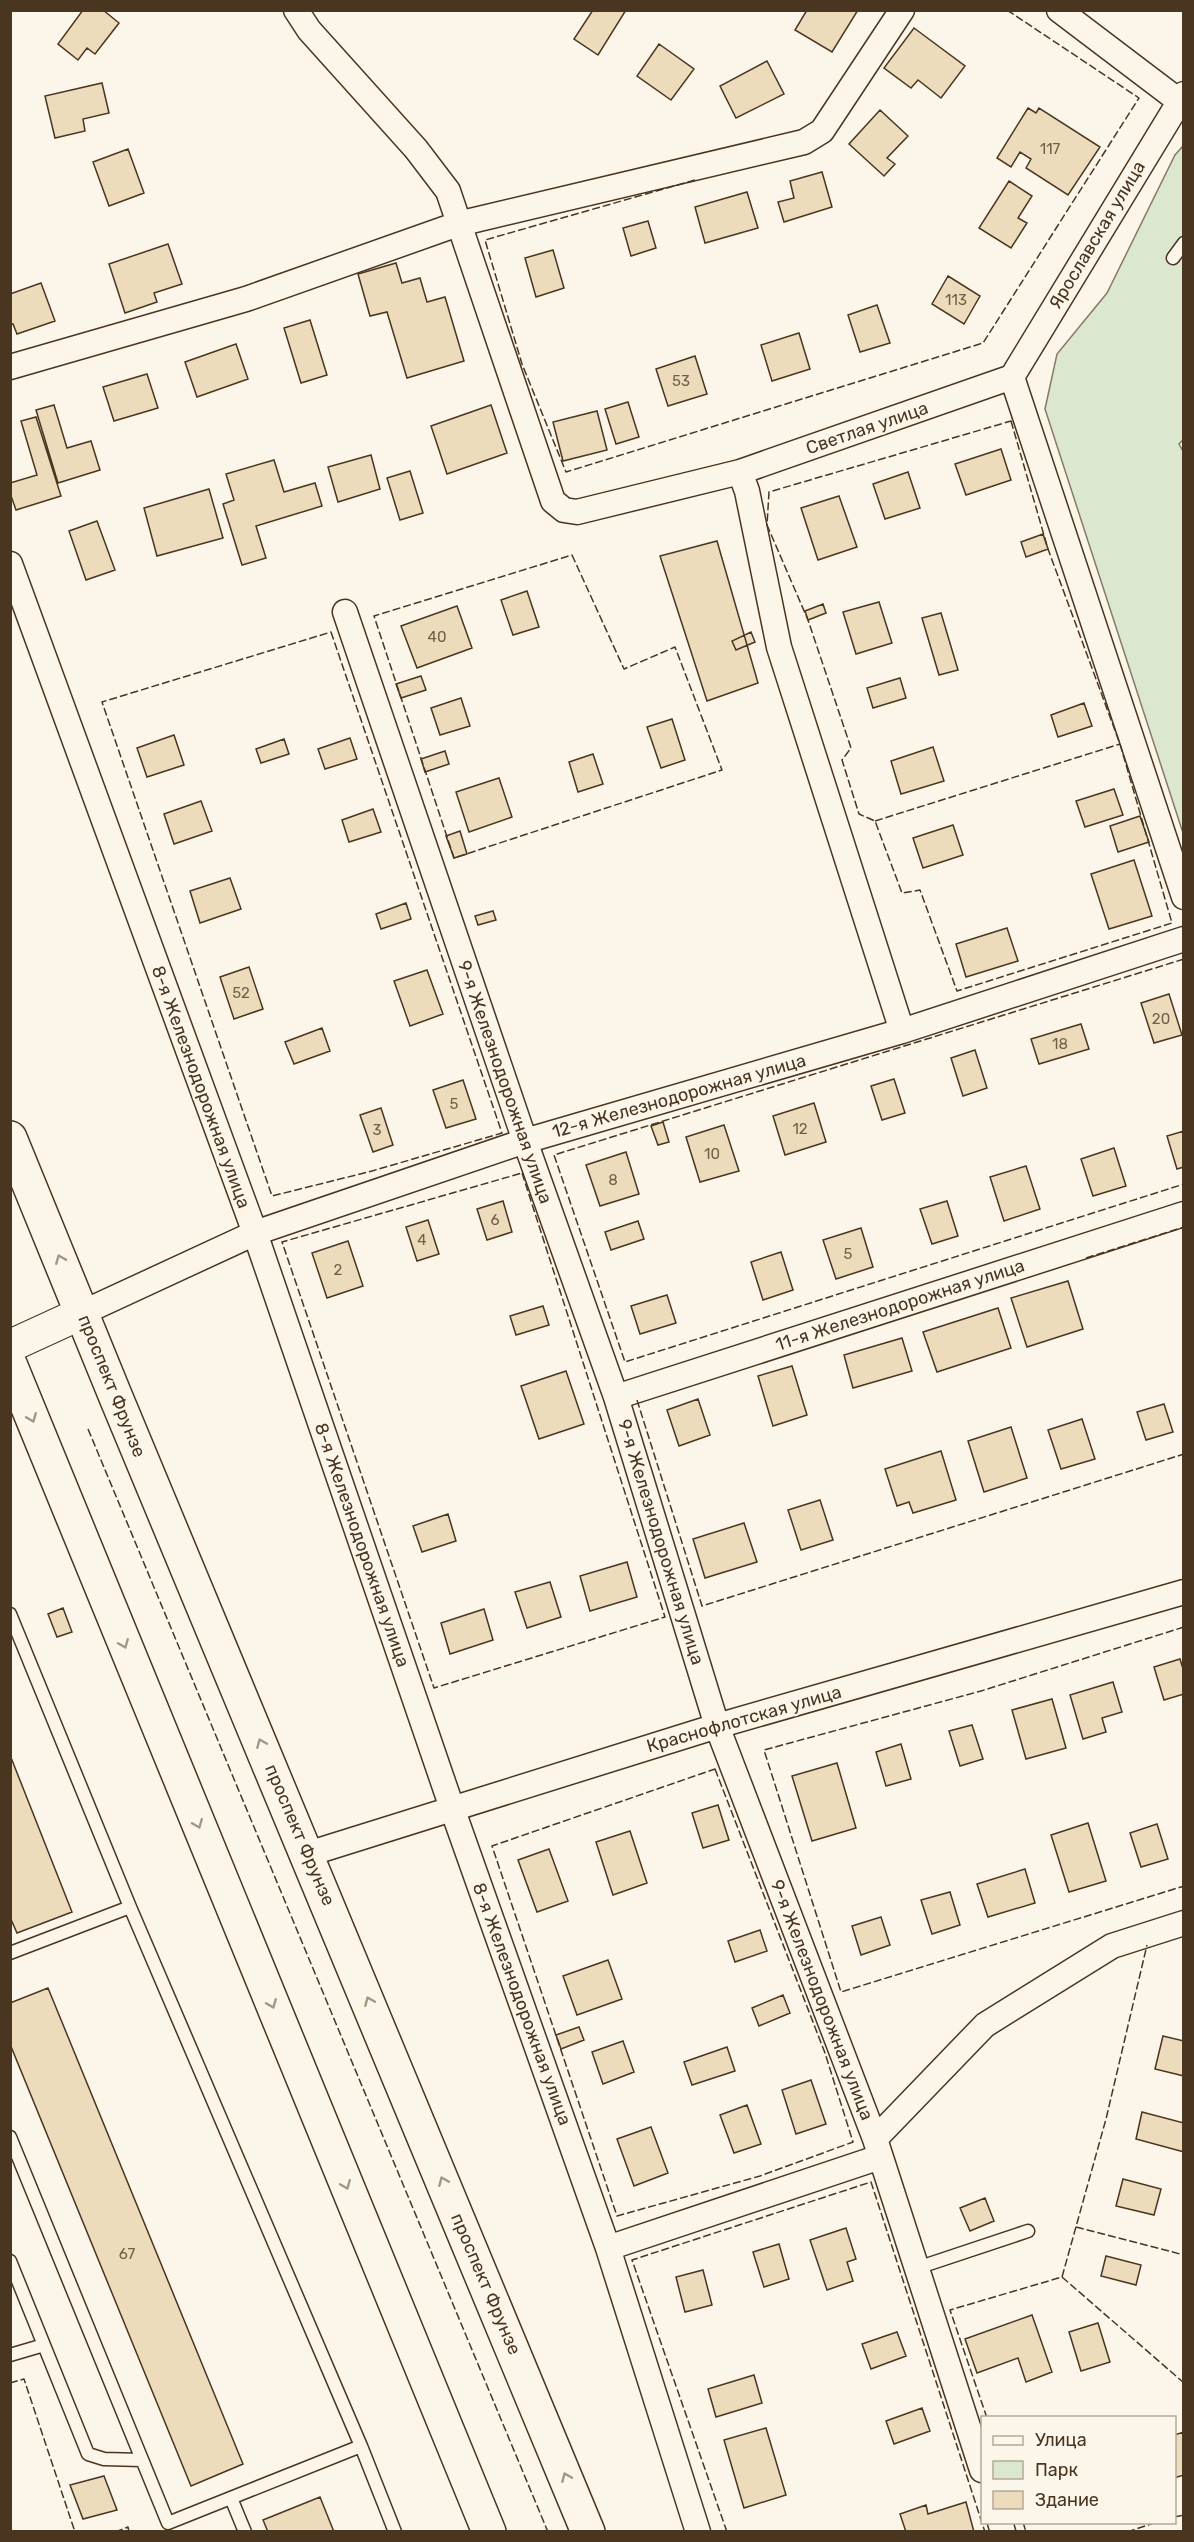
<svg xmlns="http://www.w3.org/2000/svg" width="1194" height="2542" viewBox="0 0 1194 2542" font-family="Rubik,sans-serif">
<rect width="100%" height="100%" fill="#fbf6e9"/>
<!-- green -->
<path fill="#dce7d0" stroke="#887966" stroke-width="1.5" d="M1183,146L1184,439L1179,444L1184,453L1183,833L1045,409L1057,354L1107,293L1175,155Z"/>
<!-- building -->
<path fill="#ecdcbc" stroke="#4a3520" stroke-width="1.5" d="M83,10H103L119,23L95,54L87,48L78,60L58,44Z
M593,10H626L598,55L574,39Z
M807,10H858L832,52L795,30Z
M914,28L965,66L941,98L918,80L911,88L884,68Z
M659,44L694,69L671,100L637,76Z
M767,61L784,94L736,118L720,86Z
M102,83L109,113L83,119L85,131L55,138L45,96Z
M1028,108L1036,113L1039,108L1100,147L1068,195L1026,168L1031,159L1020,152L1011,167L997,158Z
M880,110L908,136L887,158L895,164L884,176L849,144Z
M128,149L144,193L109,206L93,162Z
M822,172L832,207L784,222L778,202L794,198L790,181Z
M1009,181L1032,196L1018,218L1027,223L1011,248L979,228Z
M747,192L758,228L705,243L695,207Z
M648,221L656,248L631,256L623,228Z
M168,244L182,284L154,293L157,302L125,313L109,264Z
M553,250L564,288L536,297L525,258Z
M396,263L402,283L420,278L427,302L445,297L464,361L407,378L387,312L370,316L358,274Z
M948,276L980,296L964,324L932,304Z
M41,283L55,321L17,334L13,324L10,325V294Z
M877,305L890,343L860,352L848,315Z
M310,320L327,375L301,383L284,328Z
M799,333L810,369L772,381L761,345Z
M236,344L248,379L197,397L185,362Z
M695,356L707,394L668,406L656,369Z
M147,374L158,408L114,421L103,387Z
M628,402L639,437L616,444L605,409Z
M54,405L67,448L91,441L100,470L58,483L36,410Z
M491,405L507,453L447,474L431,426Z
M597,411L607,450L563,461L553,422Z
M36,417L61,496L16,510L10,493V483L37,475L21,421Z
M1001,449L1011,480L966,495L955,464Z
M371,455L380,489L338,502L328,467Z
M274,460L284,492L315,483L322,506L256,526L266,558L242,565L223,504L234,500L226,474Z
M410,471L423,513L400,520L387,478Z
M908,472L920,508L885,519L873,484Z
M209,489L223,538L157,556L144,508Z
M839,496L857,547L818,560L801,508Z
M97,521L115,570L86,580L69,531Z
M1043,534L1048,549L1026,557L1021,542Z
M717,541L758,683L707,701L660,556Z
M527,591L539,627L513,635L501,600Z
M879,602L892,643L856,654L843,612Z
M823,604L826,613L808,620L805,611Z
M457,606L472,648L417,668L401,626Z
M941,613L958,670L939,675L922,618Z
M751,632L755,642L736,650L732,641Z
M421,676L426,690L401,698L396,684Z
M900,678L906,698L873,708L867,688Z
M461,698L470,726L440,735L431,708Z
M1084,703L1092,726L1058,737L1051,715Z
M672,719L685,760L661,768L647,727Z
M174,735L184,765L147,777L137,748Z
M350,738L357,759L325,769L318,749Z
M284,739L289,754L261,763L256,749Z
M933,747L944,781L901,794L891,761Z
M445,751L449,764L425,772L421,759Z
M593,754L603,784L578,792L569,762Z
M499,778L512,817L469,832L456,792Z
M1114,789L1123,815L1085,827L1076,801Z
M201,801L212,831L174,844L164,814Z
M373,809L381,832L349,842L342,820Z
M1140,816L1149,842L1118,852L1110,826Z
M953,825L963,855L923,868L913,838Z
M460,831L467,854L454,858L446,836Z
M1134,860L1152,916L1109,929L1091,874Z
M230,878L241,909L200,923L190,891Z
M406,903L411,919L381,929L376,914Z
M493,911L496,920L478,925L475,916Z
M1007,928L1018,961L966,977L956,944Z
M249,967L263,1009L234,1019L220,977Z
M427,970L443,1014L410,1026L394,981Z
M1169,994L1182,1035L1154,1043L1141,1003Z
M1081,1024L1089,1049L1039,1064L1031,1039Z
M322,1028L330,1051L294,1064L285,1042Z
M975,1050L987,1088L963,1096L951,1058Z
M894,1079L905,1113L882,1120L871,1086Z
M463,1080L476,1119L446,1128L433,1090Z
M814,1103L826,1142L785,1155L773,1116Z
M381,1108L393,1145L373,1152L360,1115Z
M663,1122L669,1142L658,1145L651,1126Z
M724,1125L739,1171L700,1182L686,1137Z
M1184,1131V1167L1177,1169L1167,1136Z
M1114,1148L1126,1186L1093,1196L1081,1159Z
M626,1152L639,1194L600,1206L586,1165Z
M1026,1166L1040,1209L1004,1221L990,1177Z
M503,1201L512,1232L487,1240L477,1209Z
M947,1201L958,1236L932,1244L920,1209Z
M428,1220L439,1254L417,1261L406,1227Z
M638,1221L644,1239L611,1250L605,1232Z
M861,1228L873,1267L836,1279L823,1240Z
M348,1241L363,1286L327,1298L312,1253Z
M781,1252L793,1290L763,1300L751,1262Z
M1068,1281L1083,1329L1027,1347L1011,1298Z
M667,1295L676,1323L640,1334L631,1306Z
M543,1306L549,1325L516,1335L510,1316Z
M998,1308L1011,1348L937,1372L923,1332Z
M902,1338L912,1371L853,1388L844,1355Z
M792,1366L807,1415L773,1426L758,1376Z
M566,1371L584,1424L539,1439L521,1386Z
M698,1399L710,1435L679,1446L667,1410Z
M1164,1404L1173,1432L1146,1440L1137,1412Z
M1082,1419L1095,1459L1061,1469L1048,1430Z
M1011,1427L1027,1478L984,1492L968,1441Z
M941,1451L956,1500L913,1513L909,1502L897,1506L885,1469Z
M820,1500L833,1540L801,1550L788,1510Z
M448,1514L456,1541L422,1552L413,1526Z
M744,1523L757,1562L705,1578L693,1539Z
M627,1562L637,1597L590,1611L580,1576Z
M550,1582L561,1617L527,1628L515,1592Z
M63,1608L72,1632L57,1637L48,1614Z
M484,1609L493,1640L450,1654L441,1623Z
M1180,1659L1184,1672V1694L1164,1700L1154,1667Z
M1113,1682L1122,1712L1102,1718L1106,1732L1083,1739L1070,1695Z
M1052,1699L1066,1748L1026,1759L1012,1710Z
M972,1725L983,1759L960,1766L949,1731Z
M901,1744L911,1779L886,1786L876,1752Z
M10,1755L72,1912L17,1933L10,1917Z
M837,1763L856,1828L812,1841L792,1776Z
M718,1805L729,1840L703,1848L692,1813Z
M1088,1823L1106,1881L1069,1892L1051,1835Z
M1157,1824L1168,1859L1141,1867L1130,1833Z
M630,1831L647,1883L613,1895L596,1842Z
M549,1849L568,1901L537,1912L518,1860Z
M1025,1869L1035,1903L988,1917L977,1884Z
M950,1892L960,1925L932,1934L921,1900Z
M881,1917L890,1945L861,1955L852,1926Z
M760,1930L767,1951L735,1962L728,1941Z
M608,1960L622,1999L577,2015L563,1976Z
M48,1988L243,2464L191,2486L10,2044V2003Z
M783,1995L790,2013L759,2026L752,2008Z
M579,2027L584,2040L561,2049L556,2035Z
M1163,2036L1184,2041V2076L1155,2069Z
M623,2041L634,2072L603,2084L592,2052Z
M727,2047L735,2071L692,2085L684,2062Z
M811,2080L826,2124L796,2134L782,2090Z
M747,2105L761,2144L734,2153L720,2115Z
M1142,2112L1184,2123V2152L1136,2139Z
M651,2127L668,2173L634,2186L617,2139Z
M1123,2179L1161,2189L1154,2215L1116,2206Z
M985,2198L994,2221L970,2231L960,2208Z
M846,2228L856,2259L847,2262L853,2281L827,2290L810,2240Z
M779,2244L789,2279L764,2287L753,2252Z
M1106,2256L1141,2265L1136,2285L1101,2276Z
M703,2270L712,2305L685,2312L676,2277Z
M1032,2315L1052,2372L1026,2382L1018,2358L977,2373L965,2339Z
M1098,2323L1110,2362L1081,2371L1069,2332Z
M897,2332L906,2356L871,2369L862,2344Z
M754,2375L762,2403L716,2417L708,2389Z
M922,2408L930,2431L894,2444L886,2421Z
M766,2428L786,2495L744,2508L724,2440Z
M1184,2432V2475L1174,2478V2435Z
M104,2476L117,2510L83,2519L70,2485Z
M320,2497L334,2532H268L263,2520Z
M966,2502L974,2532H906L900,2514L926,2505L928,2514Z"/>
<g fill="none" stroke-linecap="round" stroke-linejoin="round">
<defs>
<path id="service" d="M1173,258L1184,243
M10,1614L130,1907L361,2446L395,2532
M10,1953L130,1907
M10,2137L168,2523L361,2446
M10,2261L88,2454L104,2459L142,2460
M917,2268L1028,2231
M10,2355L44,2345
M231,2498L245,2532"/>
<path id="minor" d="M296,10L309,30L416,149L448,191L553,501L564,510L577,512L740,472
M1059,10L1179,101
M10,367L246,299L458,224L804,142L822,131L902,10
M1012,377L1184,897
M1012,377L1184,94
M10,564L255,1233L452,1808L608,2248L698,2532
M345,612L525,1141L616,1397L717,1726L875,2139L982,2470
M902,1031L779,647L747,491L740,472L1012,377
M82,1313L255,1233L525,1141L902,1031L1184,939
M616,1397L1184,1214
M308,1854L717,1726L1184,1592
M875,2139L985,2025L1112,1946L1184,1923
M608,2248L880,2157
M1000,2522L1003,2532"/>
<path id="tertiary" d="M10,1346L82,1313"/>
<path id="secondary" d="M10,1138L115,1395L588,2532
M10,1364L489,2532"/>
</defs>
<!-- service casing -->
<use href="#service" stroke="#4a3520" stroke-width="15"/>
<!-- minor casing -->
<use href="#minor" stroke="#4a3520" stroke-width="27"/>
<!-- tertiary casing -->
<use href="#tertiary" stroke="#4a3520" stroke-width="34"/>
<!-- secondary casing -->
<use href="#secondary" stroke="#4a3520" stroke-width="36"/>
<!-- service -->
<use href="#service" stroke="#fbf6e9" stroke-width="12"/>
<!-- minor -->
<use href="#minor" stroke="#fbf6e9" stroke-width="24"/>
<!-- tertiary -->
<use href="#tertiary" stroke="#fbf6e9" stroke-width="32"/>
<!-- secondary -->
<use href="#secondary" stroke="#fbf6e9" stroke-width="33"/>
<!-- fence -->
<path stroke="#4a3520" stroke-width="1.5" stroke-dasharray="8 3" stroke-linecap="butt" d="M695,180L485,240L522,364L566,472L983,343L1139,98L1007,10
M1011,421L1048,549L1120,744L1172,923L957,991L920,890L902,893L875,821L859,814L842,760L851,748L808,620L767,525L769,492Z
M572,555L624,669L675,647L722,770L454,858L374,616Z
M331,632L502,1133L372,1171L272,1196L102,702Z
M875,821L1120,744
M1184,959L554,1155L625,1362L1184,1184
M522,1173L665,1617L434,1688L282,1242Z
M1086,1258L1184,1227
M637,1400L702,1606L1184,1454
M88,1429L548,2532
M1184,1627L981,1691L764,1750L841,1992L1184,1886
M715,1769L825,2053L853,2142L760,2176L617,2216L492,1846Z
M1076,2227L1184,2255
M1062,2277L1184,2383
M10,2383L24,2379L75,2532
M987,2418L950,2310L1062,2277L1106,2119L1147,1945
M1174,2517L1184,2515
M1023,2522L1026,2532
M115,2532L128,2527L129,2532
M727,2532L632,2260L871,2182L985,2532
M1127,2532L1157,2522"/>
</g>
<!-- one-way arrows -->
<defs><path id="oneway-chevron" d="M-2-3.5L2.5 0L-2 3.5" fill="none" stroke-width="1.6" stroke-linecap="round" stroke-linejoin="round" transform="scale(1.5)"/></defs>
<g stroke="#a29684">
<use href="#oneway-chevron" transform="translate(60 1259) rotate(-112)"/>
<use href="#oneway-chevron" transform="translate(32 1418) rotate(68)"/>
<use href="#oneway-chevron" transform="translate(124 1644) rotate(68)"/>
<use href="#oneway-chevron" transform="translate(261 1743) rotate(-113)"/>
<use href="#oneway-chevron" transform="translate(198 1824) rotate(68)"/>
<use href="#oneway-chevron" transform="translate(369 2001) rotate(-113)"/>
<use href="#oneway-chevron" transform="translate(272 2004) rotate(68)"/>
<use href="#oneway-chevron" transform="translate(443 2181) rotate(-113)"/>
<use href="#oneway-chevron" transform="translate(346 2185) rotate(68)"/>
<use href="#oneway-chevron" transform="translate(566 2477) rotate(-113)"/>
</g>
<g text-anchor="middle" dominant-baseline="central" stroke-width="4.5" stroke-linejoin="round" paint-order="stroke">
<!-- number labels -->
<g font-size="15" fill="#725f47">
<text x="1050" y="149">117</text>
<text x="956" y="300">113</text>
<text x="681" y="381">53</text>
<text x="437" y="637">40</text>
<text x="241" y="993">52</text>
<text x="1161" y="1019">20</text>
<text x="1060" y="1044">18</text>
<text x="454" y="1104">5</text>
<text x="800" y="1129">12</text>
<text x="377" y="1130">3</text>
<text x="712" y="1154">10</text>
<text x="613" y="1180">8</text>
<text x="495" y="1220">6</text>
<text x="422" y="1240">4</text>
<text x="848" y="1254">5</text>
<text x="338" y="1270">2</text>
<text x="127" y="2254">67</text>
</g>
<!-- street labels -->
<g font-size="18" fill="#4a3520" stroke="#fbf6e9">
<text transform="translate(1097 235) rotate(-59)">Ярославская улица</text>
<text transform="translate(867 428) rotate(-19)">Светлая улица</text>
<text transform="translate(505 1082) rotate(71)">9-я Железнодорожная улица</text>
<text transform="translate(201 1087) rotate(70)">8-я Железнодорожная улица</text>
<text transform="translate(679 1096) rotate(-16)">12-я Железнодорожная улица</text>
<text transform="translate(900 1305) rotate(-18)">11-я Железнодорожная улица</text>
<text transform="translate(112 1386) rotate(68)">проспект Фрунзе</text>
<text transform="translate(661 1542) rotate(73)">9-я Железнодорожная улица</text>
<text transform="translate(362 1545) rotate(71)">8-я Железнодорожная улица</text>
<text transform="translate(744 1719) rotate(-16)">Краснофлотская улица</text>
<text transform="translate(300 1835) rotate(67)">проспект Фрунзе</text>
<text transform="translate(822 2000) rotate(69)">9-я Железнодорожная улица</text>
<text transform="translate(522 2004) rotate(70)">8-я Железнодорожная улица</text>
<text transform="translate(486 2284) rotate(67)">проспект Фрунзе</text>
</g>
</g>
<!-- border -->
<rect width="1194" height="2542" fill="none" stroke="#4a3520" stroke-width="24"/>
<!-- legend -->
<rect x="981" y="2416" width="195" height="108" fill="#fbf6e9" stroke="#b4a999" stroke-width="1.5"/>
<rect x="993" y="2436" width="30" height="9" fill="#fbf6e9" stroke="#b4a999" stroke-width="1.5"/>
<text x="1035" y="2446" font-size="18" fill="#4a3520">Улица</text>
<rect x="993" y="2461" width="30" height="18" fill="#dce7d0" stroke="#b4a999" stroke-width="1.5"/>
<text x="1035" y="2476" font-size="18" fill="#4a3520">Парк</text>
<rect x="993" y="2491" width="30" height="18" fill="#ecdcbc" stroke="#b4a999" stroke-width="1.5"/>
<text x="1035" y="2506" font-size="18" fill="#4a3520">Здание</text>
</svg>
